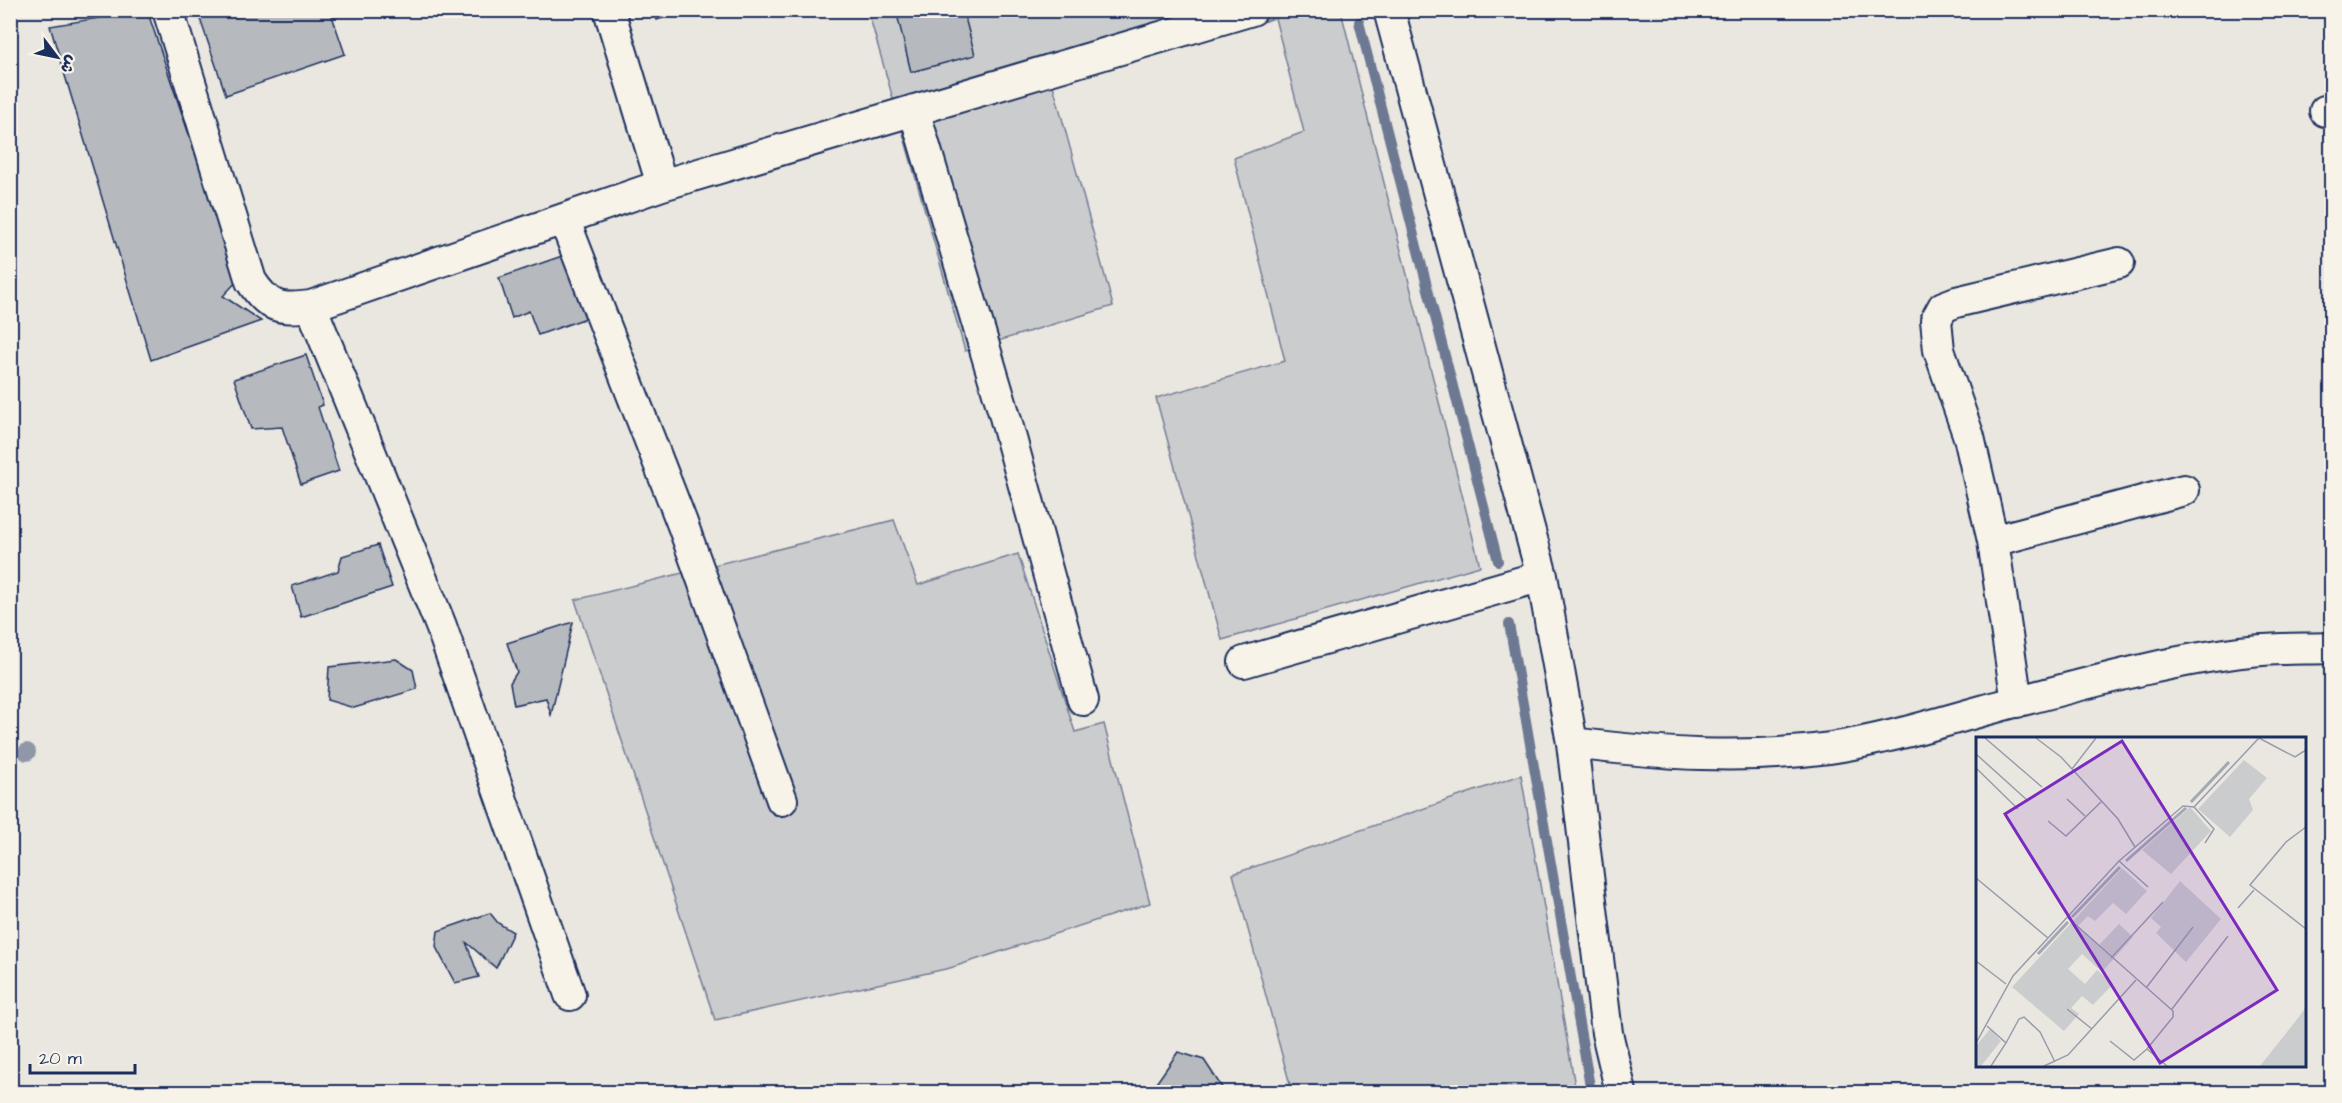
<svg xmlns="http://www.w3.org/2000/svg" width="2342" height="1103" viewBox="0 0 2342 1103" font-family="'Architects Daughter','Playpen Sans Arabic',sans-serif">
<rect width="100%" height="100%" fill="#eae7e0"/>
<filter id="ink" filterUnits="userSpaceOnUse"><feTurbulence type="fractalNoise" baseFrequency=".0167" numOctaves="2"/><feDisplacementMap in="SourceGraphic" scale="12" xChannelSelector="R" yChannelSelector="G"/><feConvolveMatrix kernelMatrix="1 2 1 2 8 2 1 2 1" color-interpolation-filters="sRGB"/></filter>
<g filter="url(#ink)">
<!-- green -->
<path fill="#cbcccd" stroke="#737e96" stroke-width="1.5" d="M868,11H1341L1480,566L1222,640L1156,398L1285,361L1234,158L1304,132L1275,18L1053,85L1113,306L965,351Z
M894,520L918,585L1018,554L1075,732L1104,724L1150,903L950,968L715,1020L575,600Z
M1521,775L1576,1092H1292L1233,874Z"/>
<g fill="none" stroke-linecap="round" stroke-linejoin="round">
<!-- stream -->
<path stroke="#6d7892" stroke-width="10" d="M1359,22L1498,561
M1509,624L1591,1092"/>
</g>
<!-- building -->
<path fill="#b6babf" stroke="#1b2f5e" stroke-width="1.5" d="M147,10L238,280L223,296L261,321L151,360L50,26Z
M204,10H330L345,54L226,95L198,13Z
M654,10H685L657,20Z
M896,10H963L975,55L911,72Z
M562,256L589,317L538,335L529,311L512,318L499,278Z
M306,355L323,405L318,407L339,471L301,484L282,427L251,429L234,379Z
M378,545L392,587L301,617L292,586L338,571L342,556Z
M573,622L551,715L546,698L514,705L510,683L517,672L507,643Z
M396,659L413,670L417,689L354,708L327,700L329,667Z
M490,913L498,923L513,932L496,968L466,942L479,977L455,983L436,947L438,931Z
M1178,1052L1204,1060L1225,1092H1150Z"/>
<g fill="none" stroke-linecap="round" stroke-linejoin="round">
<defs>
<path id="minor" d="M168,10L251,281C269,308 279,310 311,306L662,185L1252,10
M609,10L662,185
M1389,10L1542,576L1572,743L1607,1033L1621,1092
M914,110L1004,413L1083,700
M2325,111H2332
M564,219L682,523L782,800
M311,306L441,626L570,995
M1993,541L2184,490
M1244,662L1542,576
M2017,702L1993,541L1969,437L1939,350L1936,320L1943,307L1956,302L2119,263
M1572,743C1661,754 1741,760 1830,748C1895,738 1956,717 2019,701C2092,682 2175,659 2250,651C2277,648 2304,649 2332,648"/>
</defs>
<!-- minor casing -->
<use href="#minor" stroke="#1b2f5e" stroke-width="34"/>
<!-- minor -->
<use href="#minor" stroke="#f7f3e8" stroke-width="30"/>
</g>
<!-- trees -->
<circle fill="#9097a8" cx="27" cy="752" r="9"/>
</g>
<!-- overview -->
<g transform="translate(1976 737)">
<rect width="330" height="330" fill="#eae7e0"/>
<path d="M268,23L291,41L273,62L277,73L254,100L222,72ZM214,70L235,94L195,137L166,113ZM146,131L171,154L150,177L137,166L119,184L112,179L102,189L123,208L143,187L157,200L126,235L106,217L92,232L109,247L121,233L137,247L117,268L106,259L95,271L103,277L88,294L36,250ZM204,144L245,182L210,225L180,196L185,190L175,181ZM330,270V329H284L322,281ZM14,292L25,304L5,329H0V309Z" fill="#cbcccd"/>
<path fill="none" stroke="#a3a8b4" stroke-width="3" d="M215,65L253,25M150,124L210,71M96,180L144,130M62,217L92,185"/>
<path fill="none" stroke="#979dac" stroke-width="1.5" d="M9,1L66,50M60,1L85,20L142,82L159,110M0,17L51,63M0,31L42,72M96,32L120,1M91,62L109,79M218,70L283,1L319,20L330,13M72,84L90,99L125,65M330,90L310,105L274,148L330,192M143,124L172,150M0,141L72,201M262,171L278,153M91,180L197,274V280L171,312L191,329M135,221L187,165M0,224L30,247M170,251L217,190M91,272L116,292M196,272L252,199M11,289L30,306L15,329M134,304L158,323L171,312M0,306L37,239L143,124L207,69L218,70L238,92L229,106M30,306L43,282L48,280L64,295L79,325M68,329L92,318L160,243"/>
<path fill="#7b2cbf" fill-opacity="0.15" stroke="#7b2cbf" stroke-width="3" d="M146,4L301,253L184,326L29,77Z"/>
<rect width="330" height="330" fill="none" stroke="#1b2f5e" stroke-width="3"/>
</g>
<!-- margin -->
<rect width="2342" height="1103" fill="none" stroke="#f7f3e8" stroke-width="36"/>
<rect x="18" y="18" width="2306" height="1067" fill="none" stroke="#1b2f5e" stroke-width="2" filter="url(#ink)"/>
<!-- north arrow -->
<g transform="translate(57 57) rotate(122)" stroke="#f7f3e8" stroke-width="4.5" paint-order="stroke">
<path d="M0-4.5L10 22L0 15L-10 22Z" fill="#1b2f5e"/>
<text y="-9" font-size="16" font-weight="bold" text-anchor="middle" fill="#1b2f5e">ش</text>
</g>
<!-- scale -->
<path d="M30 1064v9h105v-9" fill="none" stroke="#1b2f5e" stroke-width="3"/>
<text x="39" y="1064" font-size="18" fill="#1b2f5e" stroke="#f7f3e8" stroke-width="4.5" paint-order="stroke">20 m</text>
</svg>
